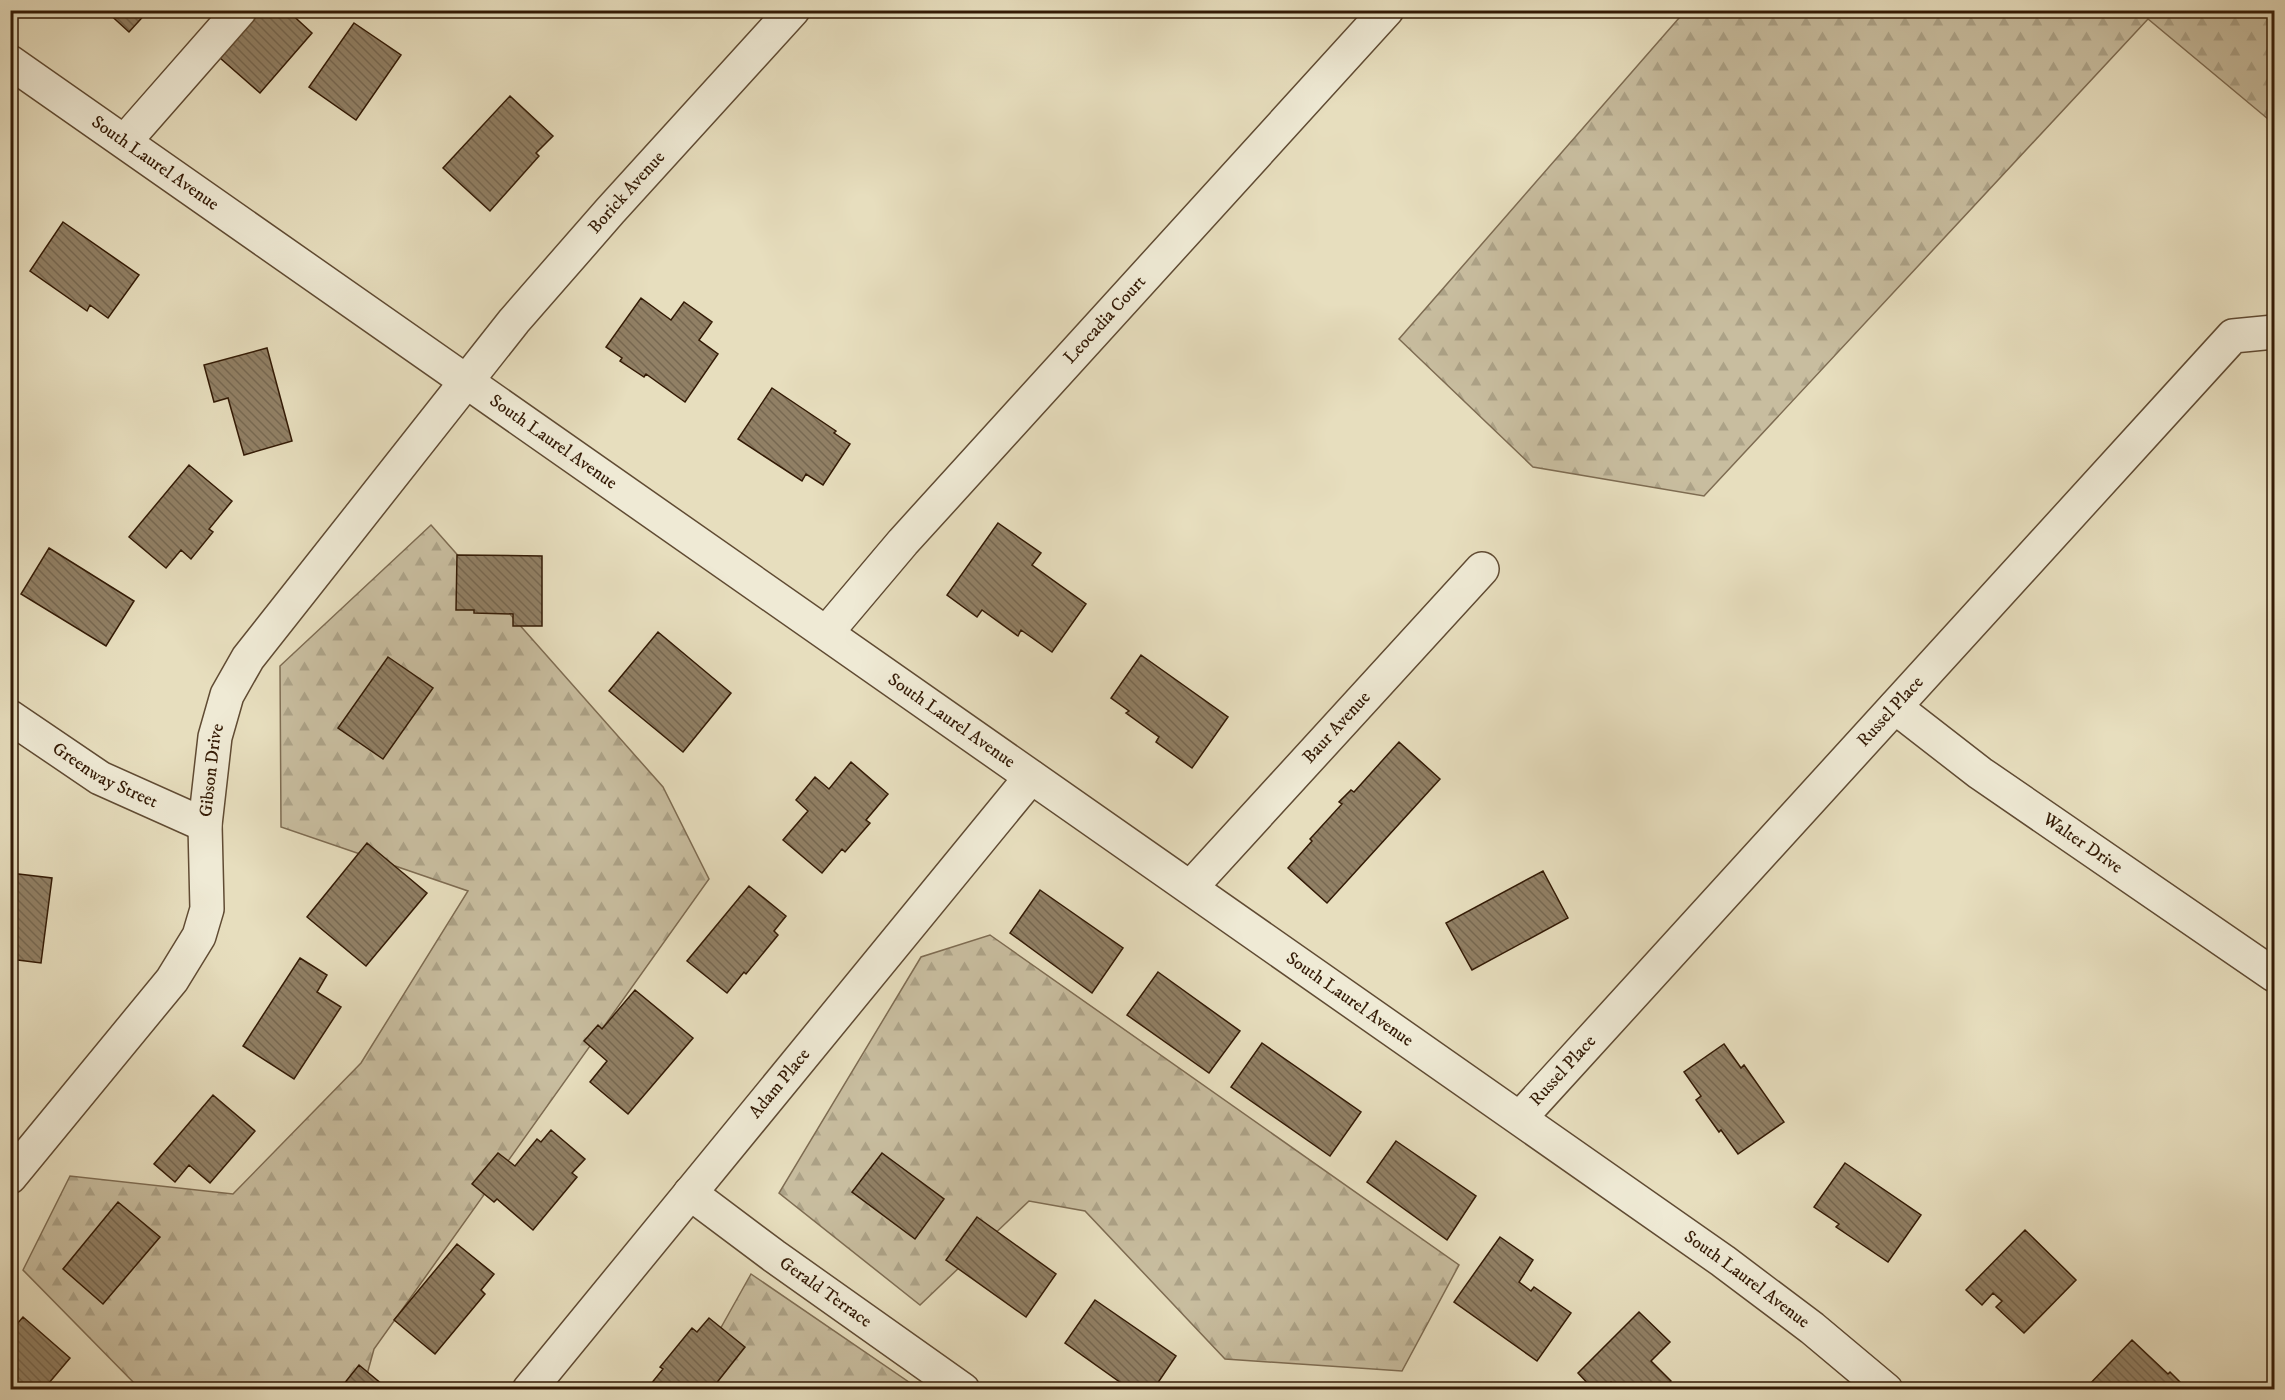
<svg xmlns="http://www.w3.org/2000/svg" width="2285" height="1400" viewBox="0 0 2285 1400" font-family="'IM FELL DW Pica',serif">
<defs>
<pattern id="forest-firs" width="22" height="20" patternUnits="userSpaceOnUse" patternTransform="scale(1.5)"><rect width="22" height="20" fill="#c8bd9f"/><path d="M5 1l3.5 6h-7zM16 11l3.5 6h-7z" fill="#aca287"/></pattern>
<pattern id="building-back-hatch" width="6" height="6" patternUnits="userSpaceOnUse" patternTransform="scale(1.5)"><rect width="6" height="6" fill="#918065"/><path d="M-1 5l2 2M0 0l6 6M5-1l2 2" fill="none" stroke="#776851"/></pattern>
</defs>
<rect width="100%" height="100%" fill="#e7debe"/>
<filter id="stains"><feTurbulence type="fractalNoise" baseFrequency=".00333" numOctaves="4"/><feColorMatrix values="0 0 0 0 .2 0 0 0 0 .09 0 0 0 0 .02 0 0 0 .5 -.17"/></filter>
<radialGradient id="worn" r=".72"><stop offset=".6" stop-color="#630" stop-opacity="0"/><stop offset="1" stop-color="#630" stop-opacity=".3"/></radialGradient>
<!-- forest -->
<path fill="url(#forest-firs)" stroke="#7e6c52" stroke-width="1.5" d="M1686,10L2274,11V124L2148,19L1704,496L1533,467L1399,339Z
M431,525L663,787L709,879L374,1349L363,1389H140L23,1270L70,1176L233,1194L361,1063L468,891L281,827L280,666Z
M990,935L1459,1265L1402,1371L1225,1359L1085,1211L1029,1201L920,1305L779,1193L921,957Z
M751,1274L919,1389L686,1390Z"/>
<!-- building -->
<path fill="url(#building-back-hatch)" stroke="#331a05" stroke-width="1.5" d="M105,10H149L129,32Z
M261,10H287L312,33L260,93L220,58Z
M354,23L401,55L356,120L309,87Z
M510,96L553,136L536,153L539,156L490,211L443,168Z
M63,222L139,275L108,318L90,305L87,311L30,271Z
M641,298L671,320L684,302L712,322L699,340L718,354L685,402L646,374L644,377L620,361L622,358L606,347Z
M267,348L292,441L244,455L228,398L214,402L204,365Z
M772,388L836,431L834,433L850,444L823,485L806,474L802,481L738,439Z
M189,465L232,501L209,529L213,532L191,559L181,550L166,568L129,537Z
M998,523L1041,553L1032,565L1086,604L1052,652L1021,630L1018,636L982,610L977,617L947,595Z
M49,548L134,601L106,646L21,594Z
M457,555L542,556V626H513V614L474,613V610H456Z
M658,632L731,693L683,752L609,691Z
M1141,655L1228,717L1192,768L1156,742L1159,737L1126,713L1129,711L1111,698Z
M388,657L433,688L383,759L338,728Z
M1399,742L1440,779L1327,903L1288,868L1312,841L1310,839L1342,804L1339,802L1351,790L1354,792Z
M851,762L888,794L866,820L870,823L845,852L842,849L822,873L783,840L808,811L796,800L815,777L829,789Z
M367,843L427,893L366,966L307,917Z
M1543,871L1568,918L1472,970L1446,923Z
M10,873L52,878L41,963L10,959Z
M749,886L786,916L774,931L778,935L746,974L744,972L727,993L687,961Z
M1040,890L1123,948L1092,993L1010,933Z
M300,958L327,975L317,992L341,1007L294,1079L243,1046Z
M1158,972L1240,1031L1209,1073L1127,1015Z
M635,990L693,1038L628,1114L590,1082L607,1061L584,1041L598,1025L602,1029Z
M1262,1043L1361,1112L1330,1156L1231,1087Z
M1724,1044L1741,1068L1744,1065L1784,1122L1738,1154L1721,1130L1719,1132L1696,1100L1701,1096L1684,1072Z
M213,1095L255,1131L210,1183L189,1165L175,1182L154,1164Z
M551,1130L585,1159L572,1173L577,1177L533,1230L497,1199L494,1202L472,1184L498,1153L515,1166L537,1139L541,1142Z
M1396,1141L1476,1196L1447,1240L1367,1182Z
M882,1153L944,1199L915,1239L852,1192Z
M1845,1163L1921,1215L1888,1262L1836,1227L1839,1224L1814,1207Z
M118,1202L160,1237L103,1304L63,1269Z
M977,1217L1056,1274L1026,1317L946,1260Z
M2025,1230L2076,1280L2024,1333L1996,1307L2002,1301L1993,1293L1982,1305L1966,1290Z
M1500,1237L1533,1260L1519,1282L1531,1291L1534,1287L1571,1313L1537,1361L1454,1302Z
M457,1244L494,1274L481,1290L485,1294L435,1354L394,1320Z
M1095,1300L1176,1356L1153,1390H1131L1065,1343Z
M1639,1312L1670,1342L1651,1361L1671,1381L1663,1390H1619L1611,1382L1603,1390H1594L1578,1373Z
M23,1317L70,1358L43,1390H10V1332Z
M709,1318L745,1347L711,1390H646L663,1369L660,1367L692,1328L697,1332Z
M2132,1340L2168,1374L2170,1372L2184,1386L2180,1390H2084Z
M359,1365L389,1390H339Z"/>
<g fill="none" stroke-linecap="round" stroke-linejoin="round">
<defs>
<g id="minor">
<path d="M125,141L240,10"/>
<path id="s1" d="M827,632L903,542L1387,10"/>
<path id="s2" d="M1895,707L1980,773L2274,975"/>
<path id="s3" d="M10,717L100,778L205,825"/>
<path id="s4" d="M1191,887L1482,569"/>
<path id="s5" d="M1520,1118L2233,336L2274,332"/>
<path id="s6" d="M10,1177L172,980L199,936L207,909L205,825L215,737L227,695L248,658L514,321L610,211L793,10"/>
<path id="s7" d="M690,1193L774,1256L963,1390"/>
<path id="s8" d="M529,1390L1031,777"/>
</g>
<g id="tertiary">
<path id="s9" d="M10,62L1723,1261L1812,1328L1886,1390"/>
</g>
</defs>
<!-- minor casing -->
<use href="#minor" stroke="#604b33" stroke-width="36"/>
<!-- tertiary casing -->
<use href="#tertiary" stroke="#604b33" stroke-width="36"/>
<!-- minor -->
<use href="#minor" stroke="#efead5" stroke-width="33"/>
<!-- tertiary -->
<use href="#tertiary" stroke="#efead5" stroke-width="33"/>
</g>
<g text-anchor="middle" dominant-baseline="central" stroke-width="4.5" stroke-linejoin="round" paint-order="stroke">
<!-- street labels -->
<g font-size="18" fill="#331a05" stroke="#efead5">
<text stroke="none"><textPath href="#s9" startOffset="177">South Laurel Avenue</textPath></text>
<text stroke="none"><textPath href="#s6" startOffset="1194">Borick Avenue</textPath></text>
<text stroke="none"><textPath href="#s1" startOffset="418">Leocadia Court</textPath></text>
<text stroke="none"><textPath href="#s9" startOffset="663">South Laurel Avenue</textPath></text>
<text stroke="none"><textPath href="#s5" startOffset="550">Russel Place</textPath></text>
<text stroke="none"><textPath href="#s9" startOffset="1149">South Laurel Avenue</textPath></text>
<text stroke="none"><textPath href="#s4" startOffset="216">Baur Avenue</textPath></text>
<text stroke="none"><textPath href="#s6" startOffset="474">Gibson Drive</textPath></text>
<text stroke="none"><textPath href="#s3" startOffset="112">Greenway Street</textPath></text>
<text stroke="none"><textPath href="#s2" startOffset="232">Walter Drive</textPath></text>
<text stroke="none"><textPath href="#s9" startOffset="1635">South Laurel Avenue</textPath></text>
<text stroke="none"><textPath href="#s5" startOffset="64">Russel Place</textPath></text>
<text stroke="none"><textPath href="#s8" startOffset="396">Adam Place</textPath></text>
<text stroke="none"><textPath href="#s9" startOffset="2121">South Laurel Avenue</textPath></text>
<text stroke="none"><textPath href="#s7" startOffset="168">Gerald Terrace</textPath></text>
</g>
</g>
<!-- margin -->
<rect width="2285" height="1400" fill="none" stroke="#e7debe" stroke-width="36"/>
<rect x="12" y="12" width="2261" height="1376" fill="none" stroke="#331a05" stroke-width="3"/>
<rect x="18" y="18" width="2249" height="1364" fill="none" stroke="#331a05" stroke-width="1.5"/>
<rect width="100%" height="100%" filter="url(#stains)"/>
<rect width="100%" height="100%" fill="url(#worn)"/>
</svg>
